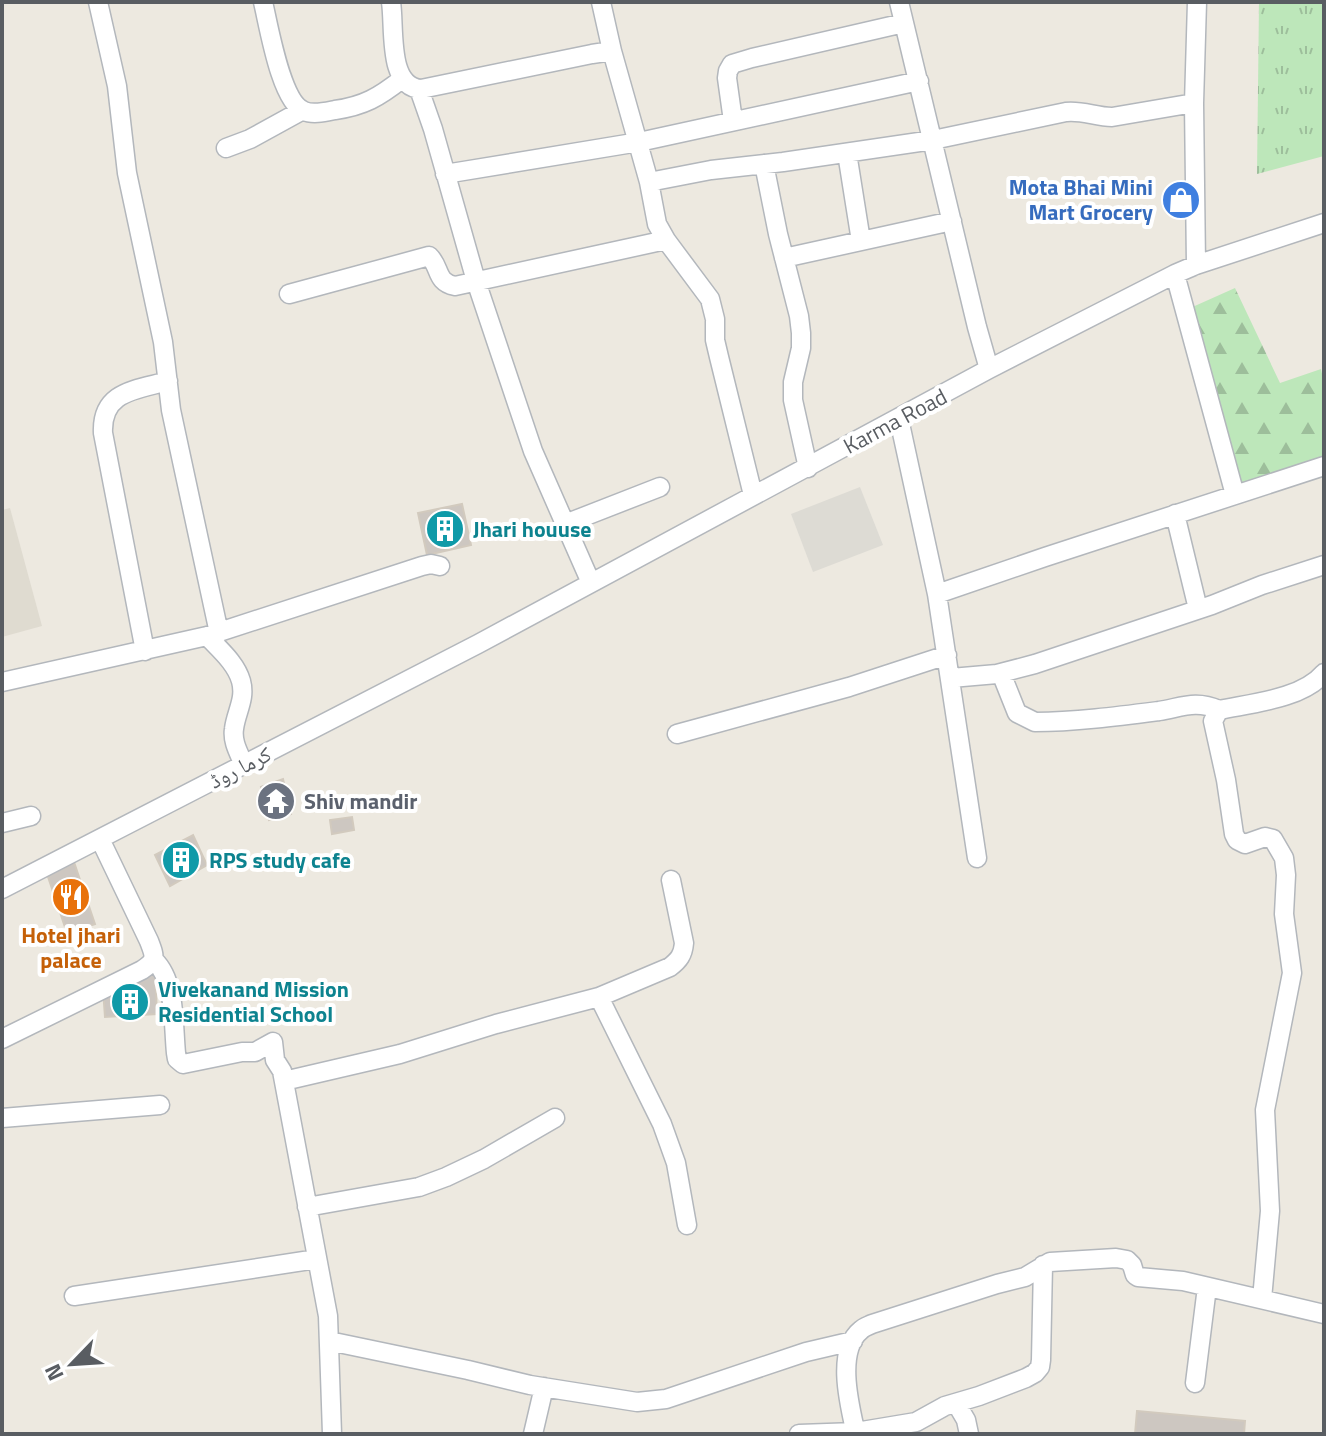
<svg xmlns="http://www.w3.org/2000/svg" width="1326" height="1436" viewBox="0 0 1326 1436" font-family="'Titillium Web','Noto Naskh Arabic',sans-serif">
<defs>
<pattern id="forest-firs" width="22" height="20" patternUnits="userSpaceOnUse" patternTransform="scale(2)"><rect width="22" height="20" fill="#bde7ba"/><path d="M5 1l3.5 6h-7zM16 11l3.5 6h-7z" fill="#9dbe9b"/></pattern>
<pattern id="park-tufts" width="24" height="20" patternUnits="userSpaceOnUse" patternTransform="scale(2)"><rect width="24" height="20" fill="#bde7ba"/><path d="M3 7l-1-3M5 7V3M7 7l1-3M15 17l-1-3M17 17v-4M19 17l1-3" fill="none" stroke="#9dbe9b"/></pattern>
</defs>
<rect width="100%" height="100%" fill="#ede9e0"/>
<!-- industrial -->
<path fill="#dddbd4" d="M860,487L883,545L813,572L791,514Z"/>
<!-- education -->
<path fill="#dfdbd0" d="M10,508L42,626L2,637V510Z"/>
<!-- forest -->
<path fill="url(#forest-firs)" d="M1235,288L1280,383L1321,369L1324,383V467L1235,495L1188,309Z"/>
<!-- park -->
<path fill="url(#park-tufts)" d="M1259,2H1324V156L1257,174Z"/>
<!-- building -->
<path fill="#cdc7c1" stroke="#d2cabe" stroke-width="2" d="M462,504L471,545L427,555L418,513Z
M283,779L291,814L269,820L261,787Z
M352,817L354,830L332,834L330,820Z
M193,835L207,865L170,886L155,855Z
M74,862L95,924L67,933L46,871Z
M155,972L157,1014L105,1017L103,989L130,976Z
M1137,1411L1245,1421L1244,1434H1135Z"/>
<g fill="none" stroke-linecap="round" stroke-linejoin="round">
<defs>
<path id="street" d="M98,2L117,86L127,173L163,342L171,410L219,633
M263,2C269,27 281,102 304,111C313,115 325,112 335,110C364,106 379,97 402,79
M391,2C395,27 387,87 421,89L592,54L612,51
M601,2L612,51L649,182L657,224L666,240L710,299L715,319V340L719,357L753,495
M899,2L977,327L989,369
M419,89L433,129L476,281L533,451L591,583
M733,121L727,78L728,71L732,64L752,58L904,23
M226,148L250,139L301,111
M847,153L861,241
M764,164L778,234L799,316L801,333V348L793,382V400L808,468
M445,174L639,142L919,81
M649,182L711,170L783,162L933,140L1066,112C1082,110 1096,117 1112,117L1194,103
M784,258L952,221
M1196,265L1194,103L1197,2
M1175,274L1235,495
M289,294L429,256C441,267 435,282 455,286L666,240
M899,419L937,594L977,858
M1175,514L1198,609
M565,524L660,487
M937,594L1045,557L1324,466
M207,636C219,649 236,663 241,681C246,699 236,712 234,729C232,742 239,753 244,765
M145,651L103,433C101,391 136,390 168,381
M1001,673L1017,713L1035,722C1074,722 1120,716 1159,711C1183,707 1196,700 1219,710
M951,678L997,674L1035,664L1212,605L1262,585L1324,565
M2,682L207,636L422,566L431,564L440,566
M677,734L849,687L947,655
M2,823L31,816
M2,889L478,644L989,369L1175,274L1196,265L1324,223
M154,960C176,981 173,1023 176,1053L177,1059L183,1064L242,1052H255L273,1042L275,1060L282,1071L328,1316L332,1434
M599,997L662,1124L676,1163L687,1225
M2,1039L142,970C157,960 155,957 149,941L100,839
M284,1081L400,1054L496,1024L599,997L670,967C679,960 683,955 684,943L671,880
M2,1118L160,1105
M307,1207L419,1187L446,1177L484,1159L555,1118
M74,1296L317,1259
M1262,1299L1270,1211L1265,1110L1292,973L1284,914L1286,875L1284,858L1273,839L1265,837L1245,844L1237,840L1234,834L1226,780L1213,721L1219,710C1252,703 1302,699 1324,673
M329,1341L468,1370L530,1385L637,1402L666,1399L806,1352L853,1341
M1195,1383L1207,1287
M956,1403L966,1420L969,1434
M533,1434L544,1387
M799,1434L856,1432L916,1422L945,1406L979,1396L1026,1378L1035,1373L1040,1367L1041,1360L1043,1265
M856,1434C850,1407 835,1351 861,1330C864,1327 868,1326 872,1324L997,1284L1025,1277L1050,1262L1116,1258L1127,1260L1132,1265L1135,1275L1138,1277L1183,1281L1324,1314"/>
</defs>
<!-- street casing -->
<use href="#street" stroke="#b3b7bc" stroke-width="21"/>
<!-- street -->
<use href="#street" stroke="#fff" stroke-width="18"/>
</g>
<!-- icons -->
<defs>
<symbol id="shop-disc" viewBox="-11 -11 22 22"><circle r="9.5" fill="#3f7fe0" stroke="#fff"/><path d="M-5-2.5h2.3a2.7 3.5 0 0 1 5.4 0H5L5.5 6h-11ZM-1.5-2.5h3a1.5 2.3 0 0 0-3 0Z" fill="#fff"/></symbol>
<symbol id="building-disc" viewBox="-11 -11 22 22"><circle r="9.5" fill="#0f9aa8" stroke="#fff"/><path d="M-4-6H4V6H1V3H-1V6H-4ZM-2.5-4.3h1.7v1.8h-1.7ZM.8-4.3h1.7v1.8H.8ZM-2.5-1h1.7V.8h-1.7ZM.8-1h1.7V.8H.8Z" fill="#fff"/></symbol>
<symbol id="temple-disc" viewBox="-11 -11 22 22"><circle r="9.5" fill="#6b7280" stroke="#fff"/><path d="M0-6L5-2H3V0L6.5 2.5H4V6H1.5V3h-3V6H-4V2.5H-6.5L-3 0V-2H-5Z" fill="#fff"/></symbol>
<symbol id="restaurant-disc" viewBox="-11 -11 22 22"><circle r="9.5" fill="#e8710a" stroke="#fff"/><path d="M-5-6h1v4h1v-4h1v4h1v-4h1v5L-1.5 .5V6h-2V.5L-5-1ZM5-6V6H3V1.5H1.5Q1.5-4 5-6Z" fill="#fff"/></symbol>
</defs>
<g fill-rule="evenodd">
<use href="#shop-disc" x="1159" y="178" width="44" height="44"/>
<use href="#building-disc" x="423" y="507" width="44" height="44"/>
<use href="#temple-disc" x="254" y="779" width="44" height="44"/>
<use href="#building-disc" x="159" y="838" width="44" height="44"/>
<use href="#restaurant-disc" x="49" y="875" width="44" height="44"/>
<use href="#building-disc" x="108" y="980" width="44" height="44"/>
</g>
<g text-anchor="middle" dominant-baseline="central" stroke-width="8" stroke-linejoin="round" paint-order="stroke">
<!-- shop labels -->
<g font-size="22" font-weight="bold" fill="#366cbe" stroke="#fff" text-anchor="end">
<text x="1153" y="187">Mota Bhai Mini<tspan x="1153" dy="25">Mart Grocery</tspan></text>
</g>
<!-- street labels -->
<g font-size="22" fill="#595d62" stroke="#fff">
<text transform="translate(895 421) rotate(-28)">Karma Road</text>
<text transform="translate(240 767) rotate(-27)">کرما روڈ</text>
</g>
<!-- culture labels -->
<g font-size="22" font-weight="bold" fill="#0d838f" stroke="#fff" text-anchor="start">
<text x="473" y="529">Jhari houuse</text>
<text x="209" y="860">RPS study cafe</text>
<text x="158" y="989">Vivekanand Mission<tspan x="158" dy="25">Residential School</tspan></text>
</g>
<!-- worship labels -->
<g font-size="22" font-weight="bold" fill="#5b616d" stroke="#fff" text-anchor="start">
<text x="304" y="801">Shiv mandir</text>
</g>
<!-- food labels -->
<g font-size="22" font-weight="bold" fill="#c56008" stroke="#fff">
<text x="71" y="935">Hotel jhari<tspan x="71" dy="25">palace</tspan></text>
</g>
</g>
<!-- border -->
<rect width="1326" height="1436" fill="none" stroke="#595d62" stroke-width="8"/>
<!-- north arrow -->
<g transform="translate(72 1364) rotate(245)" stroke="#ffffff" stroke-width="6" paint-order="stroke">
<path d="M0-6L14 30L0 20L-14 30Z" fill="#595d62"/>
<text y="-12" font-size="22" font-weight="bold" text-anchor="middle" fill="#595d62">N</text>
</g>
</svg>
